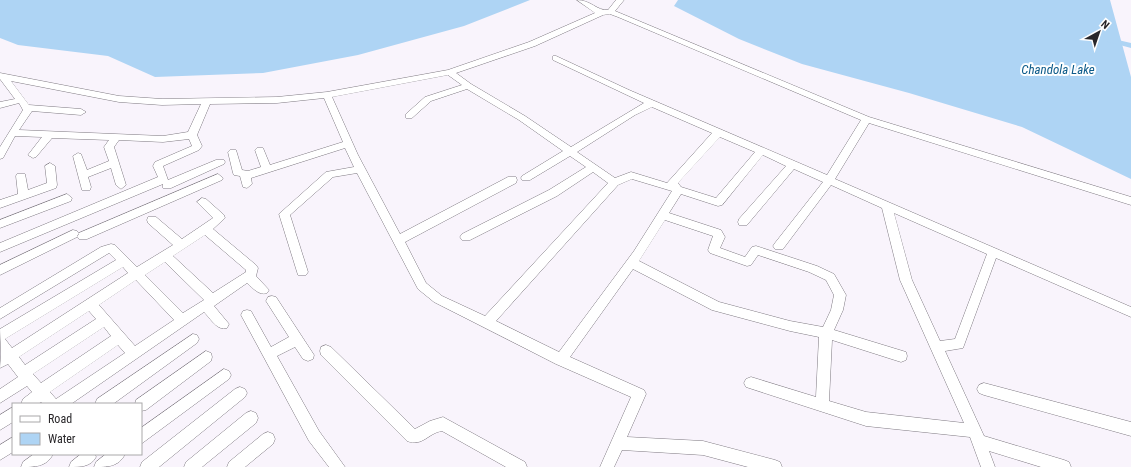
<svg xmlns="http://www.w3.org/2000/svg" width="1131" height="467" viewBox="0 0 1131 467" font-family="'Roboto Condensed',sans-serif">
<rect width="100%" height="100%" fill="#f9f4fc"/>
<!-- water -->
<path fill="#aed4f4" d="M0,0H530L464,26L358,55L263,73L155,77L108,56L18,45L0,38Z
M678,0H1110L1131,77V179L1022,127L909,93L802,64L739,39L674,6Z"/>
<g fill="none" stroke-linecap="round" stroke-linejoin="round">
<!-- canal -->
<path fill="#aed4f4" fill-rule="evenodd" d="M1105,37L1131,43V48L1105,41Z"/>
<defs>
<path id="minor" d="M577,0C591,0 597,11 608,10L616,0H624L615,11L869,117L1131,197V205L869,123L835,179L1131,307V317L996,258L963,348L945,351L984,436L1064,460L1069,462L1071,467H1041L989,451L995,467H981L970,437L866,426L746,387L744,383L746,379L751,377L816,397L819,337L790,331L712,310L633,269L570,357L644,390L646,394L627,437L703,441L775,460L780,462L782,467H748L703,455L622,450L614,467H600L631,397L556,364L434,302L418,289L357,173L333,177L290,215L308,272L306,275H298L279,214L326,172L354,167L345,148L251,178L252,184L247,188L243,187L240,176L234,175L233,173L228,152L230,150H236L242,170L248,171L261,167L255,150L257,148H263L270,165L343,142L324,98L277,103L210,104L197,135L202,146L199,150L163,166L168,180L216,160H224L225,162L224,164L171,188H163V184L0,252V243L158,177L153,166L155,162L192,146L189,139L163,142L119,140L114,147L126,185L121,189L116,185L111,168L88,177L91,187L90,190H82L73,156L78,153L81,154L87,170L109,161L104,147L109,140L52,138L36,157L33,158L28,155L42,137L15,136L3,158L0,159V147L23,110L19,103L0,108V102L15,99L0,79V73L119,96L162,99L277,97L327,92L448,70L529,42L595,13ZM610,14L618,17L861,120L827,175L629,90L556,56H553V60L644,103L571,147L525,116L471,84L456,73L535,46L603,15ZM448,75L462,85L425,97L406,114V118H412L431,101L467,89L519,120L563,151L522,176L521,178L522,180H530L570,156L586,167L549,190L462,234L460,237L462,240H470L557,196L593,172L608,183L485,316L442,296L426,283L405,242L516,183L517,180L516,177H508L400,234L358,155L332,97ZM11,81L119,102L162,105L201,104L188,132L163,136L19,130L32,111L81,115L86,112L81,109L29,105ZM652,107L712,133L667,183L631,172L615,178L577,152L635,115ZM720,137L755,152L716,198L681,187L678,183ZM763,155L786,166L739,219L738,222L739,225H747L794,169L823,182L775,243L773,246L775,249H783L831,185L882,208L900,280L964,423L866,412L829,401L832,340L901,362L906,360L907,356L906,352L834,330L843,310L846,295L834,274L817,266L756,246L752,247L745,257L720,248L725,237L721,230L669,213L681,194L718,206L722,205ZM632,179L672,191L634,251L559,352L496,321L618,185ZM894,213L987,254L955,339L940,341L912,280ZM665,220L713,236L708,250L710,253L747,266L751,265L758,255L809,272L826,280L834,295L831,310L823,327L790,321L719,302L639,261Z
M50,163L55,166L57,185L56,188L0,208V200L18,194L16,176L17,174H25L28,190L47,183L45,166Z
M218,174L223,178L222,180L87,239H79L77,236L79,233Z
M67,194L72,198L71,201L0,228V220Z
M202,198L206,199L224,215L225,218L213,229L256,265L258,268L256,276L269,290L267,293C259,296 253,288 247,283L214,306L229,324L227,328C217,331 211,319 204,312L71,404H43L41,402L38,404H21L23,399L32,392L27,386L0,403V389L18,377L8,364L0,368L1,354L0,329L116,260L109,253L0,319V308L101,247L111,244L115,245L137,267L173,245L148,223L147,220L148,217H156L182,239L213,218L197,202ZM205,235L246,270V272L213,293L173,256ZM165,262L204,300L183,313L145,275ZM123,267L128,273L12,348L5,339ZM136,280L174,320L135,346L99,305ZM89,311L96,319L25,365L19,357ZM104,327L111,336L41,383L33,374ZM118,345L125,353L56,399L50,392Z
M73,230L77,231L79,234L77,237L0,275V265Z
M272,296L276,297L314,355L313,359L308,361L303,359L295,347L277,356L319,431L345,467H329L309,441L241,315L243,311L247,310L251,311L271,347L289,337L266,301L268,297Z
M193,334L197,335L199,339L197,343L113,404H95L97,399Z
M326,345L331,347L415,429L430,421L443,417L525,462L527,467H506L442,431C428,433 423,447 407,441L321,355L320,351L321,347Z
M206,351L211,353L212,357L211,361L146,410L141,411V404H135L136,400Z
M224,369L229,371L231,375L229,379L141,444V428Z
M984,383L1131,422V436L984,395L979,393L977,389L979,385Z
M240,387L245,389L247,393L245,397L159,467H140L142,462L235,389Z
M13,407V422L0,430V415Z
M251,411L256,413L258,418L256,423L202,467H184L186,462L246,413Z
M268,432L273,434L275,439L273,444L245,467H227L229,462L263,434Z
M13,437V452L0,460V445Z
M34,454H53C47,467 34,467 21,467L23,462Z
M81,454H95L96,457C91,467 80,467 69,467L71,462Z
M106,454H125C119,467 107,467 94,467L96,462Z"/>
</defs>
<!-- minor casing -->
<use href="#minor" stroke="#7f7a82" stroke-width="1"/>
<!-- minor -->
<use href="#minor" fill="#fff" fill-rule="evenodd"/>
</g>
<g text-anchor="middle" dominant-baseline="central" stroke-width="4" stroke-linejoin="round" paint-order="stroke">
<!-- far-water labels -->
<g font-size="13" font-style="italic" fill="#0c5a89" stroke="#fff">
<text x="1058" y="69">Chandola Lake</text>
</g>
</g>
<!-- legend -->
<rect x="12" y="403" width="130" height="52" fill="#ffffff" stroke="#a9a8a9"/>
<rect x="20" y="416" width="20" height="6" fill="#ffffff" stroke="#a9a8a9"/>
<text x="48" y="423" font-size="12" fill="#282629">Road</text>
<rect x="20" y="433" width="20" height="12" fill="#aed4f4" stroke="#a9a8a9"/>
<text x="48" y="443" font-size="12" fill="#282629">Water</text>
<!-- north arrow -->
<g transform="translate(1099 32) rotate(40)" stroke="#ffffff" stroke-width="3" paint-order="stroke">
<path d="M0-3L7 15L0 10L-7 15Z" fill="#282629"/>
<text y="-6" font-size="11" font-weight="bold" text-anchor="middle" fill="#282629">N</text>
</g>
</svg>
